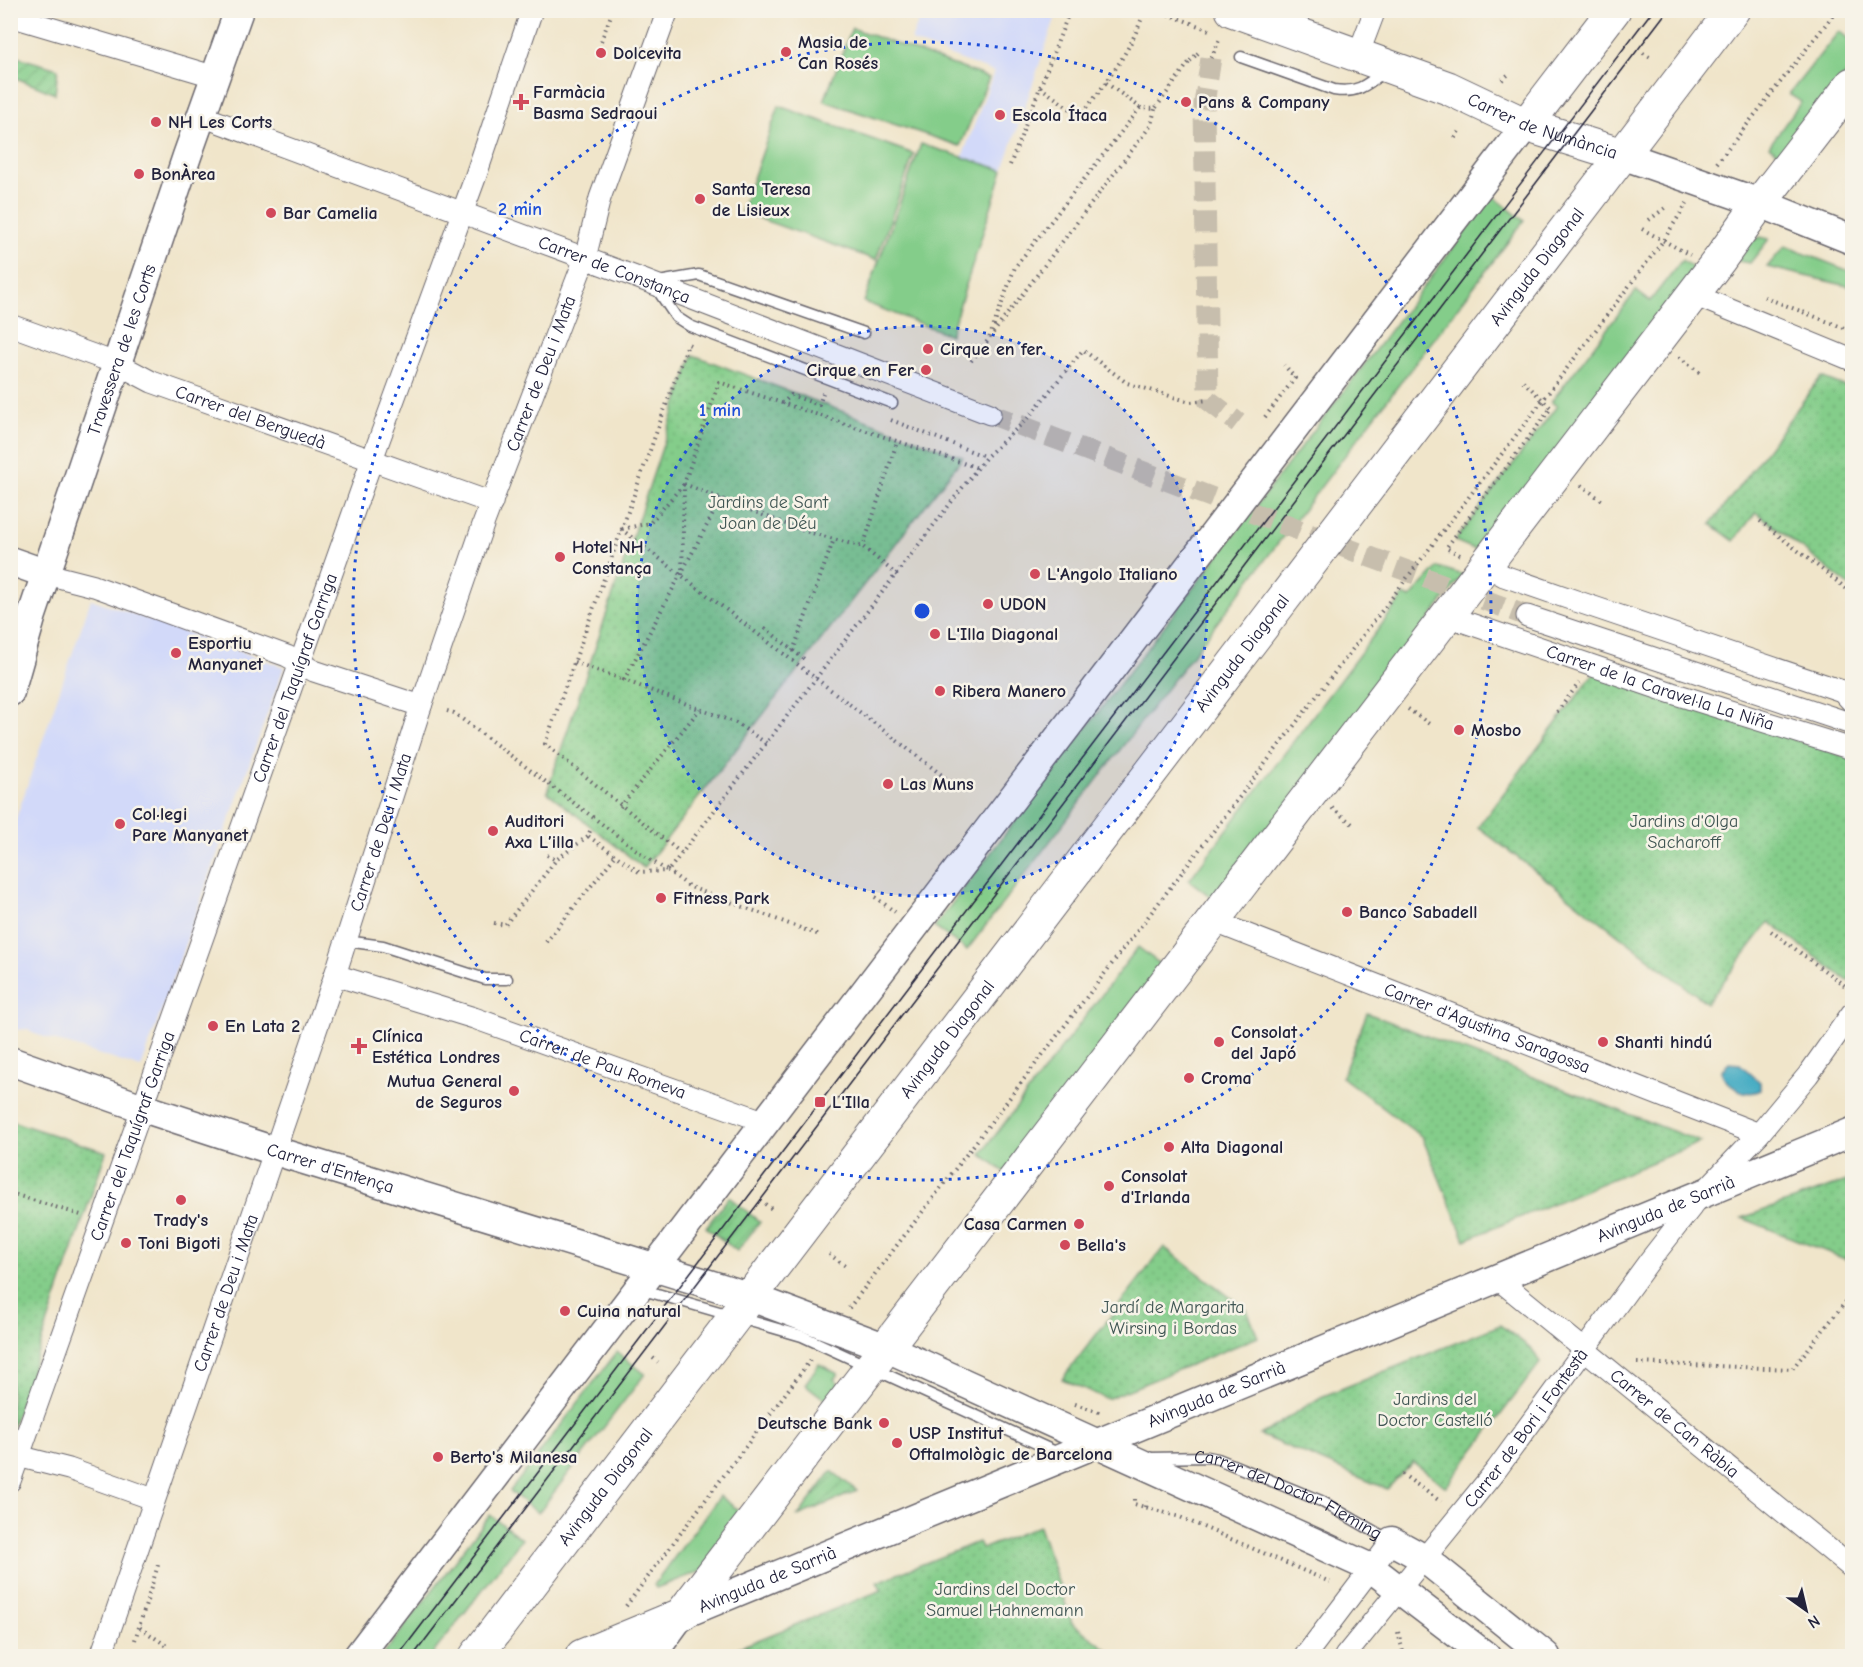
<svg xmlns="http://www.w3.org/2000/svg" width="1863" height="1667" viewBox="0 0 1863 1667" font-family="'Comic Neue',sans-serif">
<defs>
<pattern id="park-dots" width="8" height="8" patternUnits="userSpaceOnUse" patternTransform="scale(1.5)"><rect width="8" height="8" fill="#84cd8a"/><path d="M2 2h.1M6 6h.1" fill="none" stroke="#72b078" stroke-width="1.8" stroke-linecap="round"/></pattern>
<pattern id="garden-furrows" width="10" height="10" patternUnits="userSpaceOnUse" patternTransform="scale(1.5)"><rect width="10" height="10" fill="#84cd8a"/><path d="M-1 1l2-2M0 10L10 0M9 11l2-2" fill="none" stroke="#72b078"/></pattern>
</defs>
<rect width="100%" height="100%" fill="#f7f3e8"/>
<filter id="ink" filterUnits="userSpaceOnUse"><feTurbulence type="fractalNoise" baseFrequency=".0167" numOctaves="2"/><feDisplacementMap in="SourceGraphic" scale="12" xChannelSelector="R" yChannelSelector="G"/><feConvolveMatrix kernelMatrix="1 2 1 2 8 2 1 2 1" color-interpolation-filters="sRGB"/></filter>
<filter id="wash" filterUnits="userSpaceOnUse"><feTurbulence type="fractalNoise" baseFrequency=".008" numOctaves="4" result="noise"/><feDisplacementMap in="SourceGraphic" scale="24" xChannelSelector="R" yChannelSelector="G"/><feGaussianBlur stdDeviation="1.35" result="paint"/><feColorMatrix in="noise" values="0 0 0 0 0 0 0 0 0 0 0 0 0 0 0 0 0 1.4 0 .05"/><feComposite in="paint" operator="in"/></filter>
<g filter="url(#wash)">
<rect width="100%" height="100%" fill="#f0e5ca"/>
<!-- built -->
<path fill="#d2d9f9" d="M1050,10L1057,13L1003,170L962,158L994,72L911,41L922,11Z
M91,599L284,667L141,1068L32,1033L29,1029L11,1030V833Z"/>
<!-- grass -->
<path fill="#84cd8a" stroke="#537862" stroke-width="1.5" d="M852,28L989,78L960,146L824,101Z
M1839,31L1852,42V66L1783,157L1769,146L1801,102L1789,94Z
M779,106L914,154L876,260L741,212Z
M921,144L1003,170L950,335L864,302Z
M1493,196L1524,221L967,950L934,927Z
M1760,237L1769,239L1750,263L1737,261L1752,241Z
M1785,246L1852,272V287L1767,267Z
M1682,260L1697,271L1481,552L1455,541L1557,406L1551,402L1636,291L1650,301Z
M1438,567L1463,575L1215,900L1189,880L1404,595L1410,598Z
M1138,947L1164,967L1007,1174L981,1154Z
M617,1352L645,1374L538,1513L510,1491Z
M819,1364L838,1374L834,1379L844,1389L832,1405L805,1384Z
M720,1496L746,1516L704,1570L656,1588L654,1585Z
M490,1515L522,1539L431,1656H382Z"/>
<!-- park -->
<path fill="url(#park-dots)" stroke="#537862" stroke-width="1.5" d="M693,355L963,457L644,868L547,792Z
M1821,377L1852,389V588L1756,512L1734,541L1711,524Z
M1595,672L1852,759V976L1848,981L1769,922L1707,1003L1478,827Z
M1367,1013L1701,1142L1465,1240L1422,1137L1342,1077Z
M11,1121L106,1152L11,1431L10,1121Z
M1852,1179V1262L1742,1218Z
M1164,1247L1247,1310L1258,1337L1107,1399L1062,1379Z
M1500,1325L1532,1349L1540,1363L1446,1487L1413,1462L1387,1489L1260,1435L1321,1397Z
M1039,1526L1072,1623L1116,1656H718L882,1590L877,1582L978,1542L982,1549Z"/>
<!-- garden -->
<path fill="url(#garden-furrows)" stroke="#537862" stroke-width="1.5" d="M17,57L58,69L55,94L14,77Z
M729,1197L760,1222L737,1251L706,1227Z
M832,1471L857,1491L798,1516Z"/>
<!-- water -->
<path fill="#42aac2" stroke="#32667e" stroke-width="1.5" d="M1729,1063L1740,1064L1760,1082V1090C1745,1098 1726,1086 1721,1071Z"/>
</g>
<g filter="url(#ink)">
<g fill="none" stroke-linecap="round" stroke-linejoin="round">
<!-- street-tunnel -->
<path stroke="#c7bead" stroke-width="21" stroke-dasharray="21 10" stroke-linecap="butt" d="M1211,58L1204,104L1208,400L1238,423
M990,414L1527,616"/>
<defs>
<g id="lane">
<path d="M1241,57L1334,90C1358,94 1368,84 1386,70"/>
<path d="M864,333L699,275L653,283L676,317L690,326L892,403"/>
<path d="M346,941L383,946L485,979H507"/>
<path d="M640,1289L802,1336L1060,1454"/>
<path id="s1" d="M1150,1458L1208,1457L1218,1459L1321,1501L1391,1541"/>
</g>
<g id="street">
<path d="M10,16L216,77"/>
<path d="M1358,55L1375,10"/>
<path id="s2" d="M202,116L633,276L990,414"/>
<path d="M1694,295L1852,360"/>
<path id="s3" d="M10,325L118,364L152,382L492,503"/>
<path d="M1486,566L1504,576L1576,601L1842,691L1852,702"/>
<path d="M47,574L94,586L287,656L314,671L421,706"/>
<path id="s4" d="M1447,616L1672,693L1852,749"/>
<path d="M1527,616L1852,724"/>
<path id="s5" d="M1215,922L1759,1134"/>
<path id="s6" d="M335,975L474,1018L766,1122"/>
<path id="s7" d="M1498,1279L1852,1568"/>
<path d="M10,1454L69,1469L153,1499"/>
<path id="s8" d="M10,1481L378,443L475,178L532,10"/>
<path id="s9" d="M101,1656L335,975L421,706L484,522L585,258L600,198L668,10"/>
<path d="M1305,1656L1392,1541"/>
<path id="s10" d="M1345,1656L1497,1469L1650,1260L1701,1195L1759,1134L1808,1075L1852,1013"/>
</g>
<g id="secondary">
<path d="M1622,155L1760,203L1852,240"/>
<path d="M10,561L47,574"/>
<path id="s11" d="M10,692L32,615L187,156L239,10"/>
<path id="s12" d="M10,1061L143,1108L275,1151L751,1297L887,1348L1371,1568L1486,1656"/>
<path d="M1392,1541L1425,1559L1546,1656"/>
<path d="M358,1656L1526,125"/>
<path id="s13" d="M651,1656L681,1615L1852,1132"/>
</g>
<g id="primary">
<path id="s14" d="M1232,10L1448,88L1526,125L1622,155"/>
<path d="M1526,125L1614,10"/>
<path id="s15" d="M476,1656L1733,10"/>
<path d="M582,1656L681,1615L1720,259L1760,203L1852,84"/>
</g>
</defs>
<!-- lane casing -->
<use href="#lane" stroke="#6a666d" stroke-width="13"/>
<!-- street casing -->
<use href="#street" stroke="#6a666d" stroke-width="23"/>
<!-- secondary casing -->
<use href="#secondary" stroke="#6a666d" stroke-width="31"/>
<!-- primary casing -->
<use href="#primary" stroke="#6a666d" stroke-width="35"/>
<!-- path -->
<path stroke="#6a666d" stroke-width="4" stroke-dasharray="1.5 4.5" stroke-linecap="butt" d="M1157,10L1212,31
M601,41L613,10
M1643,53L1651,58
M1197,54L1198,53
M1211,58L1220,39
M1502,80L1509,74
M1106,83L1141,108
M1040,87L1080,116C1105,85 1131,51 1144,12
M1455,138L1459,131
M1717,163L1837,10
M1010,165L1070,10
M1649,220L1665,208
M1642,229L1690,255
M1764,297L1852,331
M993,333L1151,125L1155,109
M1679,357L1703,375
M971,361L989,339L1015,267L1140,108L1155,109L1190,61
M782,404L791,395L819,405L823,393
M1265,417L1295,378L1284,365
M891,420L986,457
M684,484L801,530L863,547
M1581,485L1604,502
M721,499L624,680L736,723L766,743
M1760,521L1852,593
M621,529L960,789
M622,529L650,523L683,485
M1460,555L1446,548L1551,408L1523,381
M682,575L684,484L719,382L978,468
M897,575L863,547L897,442
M765,628L804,659
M793,651L834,539
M574,662L624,680
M1408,709L1432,726
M447,711L454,713L650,860L668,871L986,457L1027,419L1083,350L1127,383L1190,402L1208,400
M1557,712L1579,683
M620,807L700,709
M1332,808L1355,826
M590,831L588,836L639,872L668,871L690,887L819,935
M681,853L545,744L688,344L690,345
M547,855L556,860
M875,897L895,912
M494,923L505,925L556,860L588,836
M1771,931L1852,991
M546,942L616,855
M10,1193L81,1215
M765,1204L773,1210
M829,1254L847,1267
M849,1308L1543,400L1663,241L1687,203
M653,1358L658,1362
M1637,1363L1792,1369L1852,1294
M1075,1404L1102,1413
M1402,1474L1441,1502
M1134,1499V1504L1180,1517L1330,1582
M1145,1507L1146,1501
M158,1565L139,1627L167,1646L164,1656
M626,1606L812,1358
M1398,1632L1404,1656
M135,1640L139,1627"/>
<!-- lane -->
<use href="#lane" stroke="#fff" stroke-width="10"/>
<!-- street -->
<use href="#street" stroke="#fff" stroke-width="21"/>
<!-- secondary -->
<use href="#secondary" stroke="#fff" stroke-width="28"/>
<!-- primary -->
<use href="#primary" stroke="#fff" stroke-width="33"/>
<!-- tram -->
<path stroke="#22223b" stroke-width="1.5" d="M398,1656L1653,10
M413,1656L1668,10"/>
<!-- path-bridge -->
<path stroke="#6a666d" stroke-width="4" stroke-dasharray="1.5 4.5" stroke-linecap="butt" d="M1190,61L1197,54"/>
</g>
</g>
<!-- distance rings -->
<circle cx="922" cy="611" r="285" fill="#1d4ed8" fill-opacity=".12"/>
<g fill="none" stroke="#1d4ed8" stroke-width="3" stroke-dasharray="3 6">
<circle cx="922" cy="611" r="285"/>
<circle cx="922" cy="611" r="569"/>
</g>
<!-- markers -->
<g fill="#d1495b" stroke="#f7f3e8" stroke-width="2">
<circle cx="786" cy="52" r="6"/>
<circle cx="601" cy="53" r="6"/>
<path d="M518 93h6v6h6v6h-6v6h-6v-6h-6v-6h6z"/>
<circle cx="1186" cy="102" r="6"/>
<circle cx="1000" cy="115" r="6"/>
<circle cx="156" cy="122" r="6"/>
<circle cx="139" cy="174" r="6"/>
<circle cx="700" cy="199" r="6"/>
<circle cx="271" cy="213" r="6"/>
<circle cx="928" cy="349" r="6"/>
<circle cx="926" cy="370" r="6"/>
<circle cx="560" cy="557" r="6"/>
<circle cx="1035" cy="574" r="6"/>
<circle cx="988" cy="604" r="6"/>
<circle cx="935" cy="634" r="6"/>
<circle cx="176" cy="653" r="6"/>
<circle cx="940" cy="691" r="6"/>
<circle cx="1459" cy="730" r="6"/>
<circle cx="888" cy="784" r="6"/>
<circle cx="120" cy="824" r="6"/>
<circle cx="493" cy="831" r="6"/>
<circle cx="661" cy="898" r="6"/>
<circle cx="1347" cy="912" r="6"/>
<circle cx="213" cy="1026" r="6"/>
<circle cx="1219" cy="1042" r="6"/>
<circle cx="1603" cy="1042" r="6"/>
<path d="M356 1037h6v6h6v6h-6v6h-6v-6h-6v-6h6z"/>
<circle cx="1189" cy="1078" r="6"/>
<circle cx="514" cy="1091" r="6"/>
<rect x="814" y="1096" width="12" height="12" rx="3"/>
<circle cx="1169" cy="1147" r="6"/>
<circle cx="1109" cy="1186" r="6"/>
<circle cx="181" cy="1200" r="6"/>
<circle cx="1079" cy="1224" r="6"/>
<circle cx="126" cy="1243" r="6"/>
<circle cx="1065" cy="1245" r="6"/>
<circle cx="565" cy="1311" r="6"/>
<circle cx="884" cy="1423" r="6"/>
<circle cx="897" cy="1443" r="6"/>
<circle cx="438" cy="1457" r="6"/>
</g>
<g text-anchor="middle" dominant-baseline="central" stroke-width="5" stroke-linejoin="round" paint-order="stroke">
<!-- poi labels -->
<g font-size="18" font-weight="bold" fill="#22223b" stroke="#f7f3e8" text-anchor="start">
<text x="798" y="42">Masia de<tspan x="798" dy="21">Can Rosés</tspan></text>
<text x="613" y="53">Dolcevita</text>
<text x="533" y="92">Farmàcia<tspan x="533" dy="21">Basma Sedraoui</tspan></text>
<text x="1198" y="102">Pans &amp; Company</text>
<text x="1012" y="115">Escola Ítaca</text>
<text x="168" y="122">NH Les Corts</text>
<text x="151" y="174">BonÀrea</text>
<text x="712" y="189">Santa Teresa<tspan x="712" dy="21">de Lisieux</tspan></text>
<text x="283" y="213">Bar Camelia</text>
<text x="940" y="349">Cirque en fer</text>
<text x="914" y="370" text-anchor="end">Cirque en Fer</text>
<text x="572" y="547">Hotel NH<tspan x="572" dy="21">Constança</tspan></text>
<text x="1047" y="574">L'Angolo Italiano</text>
<text x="1000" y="604">UDON</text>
<text x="947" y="634">L'Illa Diagonal</text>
<text x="188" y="643">Esportiu<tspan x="188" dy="21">Manyanet</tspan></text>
<text x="952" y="691">Ribera Manero</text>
<text x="1471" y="730">Mosbo</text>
<text x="900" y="784">Las Muns</text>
<text x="132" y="814">Col·legi<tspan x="132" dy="21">Pare Manyanet</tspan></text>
<text x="505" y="821">Auditori<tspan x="505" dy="21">Axa L’illa</tspan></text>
<text x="673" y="898">Fitness Park</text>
<text x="1359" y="912">Banco Sabadell</text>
<text x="225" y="1026">En Lata 2</text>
<text x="1231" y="1032">Consolat<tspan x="1231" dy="21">del Japó</tspan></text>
<text x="372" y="1036">Clínica<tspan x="372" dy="21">Estética Londres</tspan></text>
<text x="1615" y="1042">Shanti hindú</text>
<text x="1201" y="1078">Croma</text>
<text x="502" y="1081" text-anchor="end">Mutua General<tspan x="502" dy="21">de Seguros</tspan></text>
<text x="832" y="1102">L'Illa</text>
<text x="1181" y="1147">Alta Diagonal</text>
<text x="1121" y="1176">Consolat<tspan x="1121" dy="21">d'Irlanda</tspan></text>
<text x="181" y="1220" text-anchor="middle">Trady's</text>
<text x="1067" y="1224" text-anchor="end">Casa Carmen</text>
<text x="138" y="1243">Toni Bigoti</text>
<text x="1077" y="1245">Bella's</text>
<text x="577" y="1311">Cuina natural</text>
<text x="872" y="1423" text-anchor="end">Deutsche Bank</text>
<text x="909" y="1433">USP Institut<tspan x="909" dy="21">Oftalmològic de Barcelona</tspan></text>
<text x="450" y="1457">Berto's Milanesa</text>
</g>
<!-- street labels -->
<g font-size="18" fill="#22223b" stroke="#f7f3e8">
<text stroke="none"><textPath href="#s14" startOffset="332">Carrer de Numància</textPath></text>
<text stroke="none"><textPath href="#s15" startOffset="1748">Avinguda Diagonal</textPath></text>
<text stroke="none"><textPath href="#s2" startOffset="440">Carrer de Constança</textPath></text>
<text stroke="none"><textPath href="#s11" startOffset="360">Travessera de les Corts</textPath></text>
<text stroke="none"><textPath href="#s9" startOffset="1356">Carrer de Deu i Mata</textPath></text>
<text stroke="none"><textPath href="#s3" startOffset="258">Carrer del Berguedà</textPath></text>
<text stroke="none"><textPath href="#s15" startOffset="1262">Avinguda Diagonal</textPath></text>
<text stroke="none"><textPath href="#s8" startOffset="852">Carrer del Taquígraf Garriga</textPath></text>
<text stroke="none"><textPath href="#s4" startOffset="225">Carrer de la Caravel·la La Niña</textPath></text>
<text stroke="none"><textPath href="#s9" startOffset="870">Carrer de Deu i Mata</textPath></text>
<text stroke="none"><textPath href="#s5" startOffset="292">Carrer d'Agustina Saragossa</textPath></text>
<text stroke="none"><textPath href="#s15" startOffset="776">Avinguda Diagonal</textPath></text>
<text stroke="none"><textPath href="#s6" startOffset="282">Carrer de Pau Romeva</textPath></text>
<text stroke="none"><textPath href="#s8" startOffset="366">Carrer del Taquígraf Garriga</textPath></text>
<text stroke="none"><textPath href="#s12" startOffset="338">Carrer d'Entença</textPath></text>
<text stroke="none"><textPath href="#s13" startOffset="1116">Avinguda de Sarrià</textPath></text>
<text stroke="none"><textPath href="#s9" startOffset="384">Carrer de Deu i Mata</textPath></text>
<text stroke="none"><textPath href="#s13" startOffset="630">Avinguda de Sarrià</textPath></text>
<text stroke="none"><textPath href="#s7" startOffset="228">Carrer de Can Ràbia</textPath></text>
<text stroke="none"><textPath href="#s10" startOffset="291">Carrer de Bori i Fontestà</textPath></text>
<text stroke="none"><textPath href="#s15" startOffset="213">Avinguda Diagonal</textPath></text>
<text stroke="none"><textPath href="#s1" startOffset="146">Carrer del Doctor Fleming</textPath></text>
<text stroke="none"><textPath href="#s13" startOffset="144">Avinguda de Sarrià</textPath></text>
</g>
<!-- park labels -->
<g font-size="18" fill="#3f5553" stroke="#f7f3e8">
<text x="768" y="502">Jardins de Sant<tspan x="768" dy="21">Joan de Déu</tspan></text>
<text x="1684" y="821">Jardins d'Olga<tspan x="1684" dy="21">Sacharoff</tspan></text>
<text x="1173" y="1307">Jardí de Margarita<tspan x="1173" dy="21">Wirsing i Bordas</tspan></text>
<text x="1435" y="1399">Jardins del<tspan x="1435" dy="21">Doctor Castelló</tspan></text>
<text x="1005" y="1589">Jardins del Doctor<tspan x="1005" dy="21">Samuel Hahnemann</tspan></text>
</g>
</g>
<circle cx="922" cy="611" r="9" fill="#1d4ed8" stroke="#f7f3e8" stroke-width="3"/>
<g font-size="18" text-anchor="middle" font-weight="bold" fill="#1d4ed8" stroke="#f7f3e8" stroke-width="5" stroke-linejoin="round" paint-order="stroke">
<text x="520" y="215">2 min</text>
<text x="720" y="416">1 min</text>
</g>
<!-- margin -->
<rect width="1863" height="1667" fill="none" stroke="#f7f3e8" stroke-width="36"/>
<!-- north arrow -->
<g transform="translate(1806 1610) rotate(146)" stroke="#f7f3e8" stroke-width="4.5" paint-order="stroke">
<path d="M0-4.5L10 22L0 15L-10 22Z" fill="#22223b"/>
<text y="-9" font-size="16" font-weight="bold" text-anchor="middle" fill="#22223b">N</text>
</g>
</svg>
